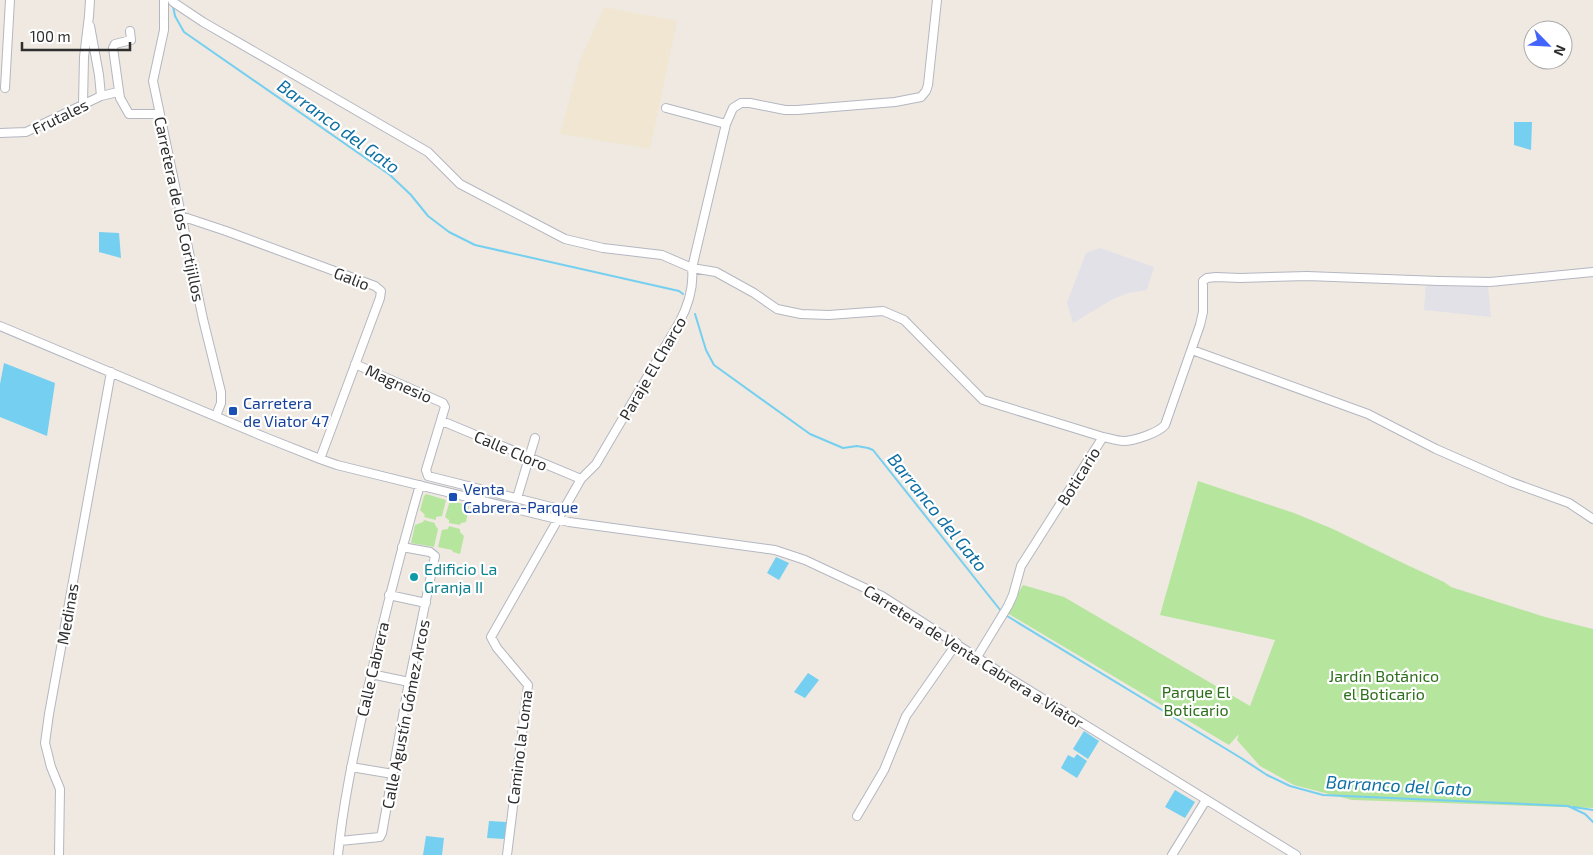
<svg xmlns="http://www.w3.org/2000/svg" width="1593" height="855" viewBox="0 0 1593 855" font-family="'Exo 2',sans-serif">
<rect width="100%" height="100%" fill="#efe9e1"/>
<!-- industrial -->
<path fill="#e3e1e8" d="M1100,248L1154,267L1147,290L1128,293L1113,299L1073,323L1067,303L1086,253Z
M1426,284L1488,286L1491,317L1424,310Z"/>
<!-- education -->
<path fill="#f0e6d1" d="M604,7L677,21L650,149L560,134L580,61Z"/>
<!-- green -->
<path fill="#b6e59e" d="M1198,481L1294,513L1333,529L1407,565L1444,582L1451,587L1545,617L1593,629V808L1352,800L1294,785L1260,766L1237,740L1239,734L1229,745L1007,613L1023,585L1064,597L1250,706L1275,640L1160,615Z
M426,494L446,500L442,516L436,517V520L424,517L425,515L420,510L424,496Z
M450,500L469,506L466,522L461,523L460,525L449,523V520L445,517Z
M424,520L435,523V525L438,529L434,547L411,543L415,525L423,522Z
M449,526L460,529V532L464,536L460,554L453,552L452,550L438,547L442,530L448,529Z"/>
<!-- water -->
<path fill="#75cff0" d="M1514,122H1532L1531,150L1514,145Z
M99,232L119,233L121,258L99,252Z
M4,363L55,383L47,436L0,417V384Z
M776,557L789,563L779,580L767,573Z
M808,673L819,680L805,698L794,692Z
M1084,731L1099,741L1088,759L1073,749Z
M1077,754L1087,761L1077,778L1061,768L1068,755L1074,758Z
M1175,790L1195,802L1185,818L1165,807Z
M489,821L506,822L505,839L487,838Z
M426,836L444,838L442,855H423Z"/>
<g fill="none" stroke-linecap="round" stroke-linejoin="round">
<!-- stream -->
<path stroke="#75cff0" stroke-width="2" d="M173,6L175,16L184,32L390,175L411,195L428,216L449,232L475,245L679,291L683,294
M695,314L706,350L714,365L810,434L843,448L857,446L868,448L873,450L1001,611
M1007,616L1241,758L1267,775L1290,786L1323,795L1568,806L1585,814L1593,822
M1573,807L1593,810"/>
<defs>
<path id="minor" d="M164,0V30L153,81L203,319L221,392V403L216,416
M172,0L173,2L203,22L428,152L460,184L565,239L603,248L662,255L692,268L716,272L754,293L777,309L801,314L829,315L883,311L904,320L983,400L1103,437
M90,26L99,75L101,96
M130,31L131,40L115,44L113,48L120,98L129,114H159
M5,88L10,0
M83,104L84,57L89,16L90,0
M726,124L733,108L741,103H750L785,110H797L895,102L921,97L926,91L928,85L937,0
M0,133L26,132L101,96L118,92
M181,216L226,231L375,286L381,291L380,298L320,459
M0,326L267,438L320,459L337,465L569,522L775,550L805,560L882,596L998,671L1296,855
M1192,350L1368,414L1436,449L1511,482L1569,503L1593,519
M355,364L443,403L445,407L426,470L428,476L563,510
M442,421L581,479
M517,498L535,438
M389,595L426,603
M977,657L1008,606L1013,595L1021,566L1103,437C1109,438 1117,441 1123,441C1134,441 1158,433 1165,425L1200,325L1203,312V281L1207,278L1216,277L1240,278L1307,276L1439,281L1490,282L1593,272
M371,674L409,682
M351,767L393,774
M857,816L884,770L906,716L957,643
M340,841L380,837L382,833L409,682L435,556L430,552L402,547
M59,855L60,789L51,767L45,743L49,714L111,372
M338,855C343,803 354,753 365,702C381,629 399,557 420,485
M507,855L528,685L497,648L491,637L581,479L596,464L679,323C688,306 694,287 692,268L726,124L666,108
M1172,855L1206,800"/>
</defs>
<!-- minor casing -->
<use href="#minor" stroke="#b4b7c1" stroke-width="10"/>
<!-- minor -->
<use href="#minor" stroke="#fff" stroke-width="8"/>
</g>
<!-- markers -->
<g fill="#1a4fb4" stroke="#fff" stroke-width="2">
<rect x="228" y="406" width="10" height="10" rx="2.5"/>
<rect x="448" y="492" width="10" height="10" rx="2.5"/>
</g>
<circle fill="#0f9aa8" stroke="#fff" stroke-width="2" cx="414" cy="577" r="5"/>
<g text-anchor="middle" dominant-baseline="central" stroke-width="4.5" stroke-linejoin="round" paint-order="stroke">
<!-- street labels -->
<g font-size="16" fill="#2e2e2e" stroke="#fff">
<text transform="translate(60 116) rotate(-26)">Frutales</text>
<text transform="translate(180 209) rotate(78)">Carretera de los Cortijillos</text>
<text transform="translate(352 278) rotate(21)">Galio</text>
<text transform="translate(652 368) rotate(-60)">Paraje El Charco</text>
<text transform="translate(399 383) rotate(24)">Magnesio</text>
<text transform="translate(511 450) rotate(23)">Calle Cloro</text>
<text transform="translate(1078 476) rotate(-58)">Boticario</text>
<text transform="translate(67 614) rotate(-80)">Medinas</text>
<text transform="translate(974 656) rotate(32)">Carretera de Venta Cabrera a Viator</text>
<text transform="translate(372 669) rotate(-77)">Calle Cabrera</text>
<text transform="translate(405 714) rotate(-79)">Calle Agustín Gómez Arcos</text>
<text transform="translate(519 747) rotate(-83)">Camino la Loma</text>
</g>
<!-- transit labels -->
<g font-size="16" fill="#164399" stroke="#fff" text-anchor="start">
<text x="243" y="402">Carretera<tspan x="243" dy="18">de Viator 47</tspan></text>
<text x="463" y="488">Venta<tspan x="463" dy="18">Cabrera-Parque</tspan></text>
</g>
<!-- culture labels -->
<g font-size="16" fill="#0d838f" stroke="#fff" text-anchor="start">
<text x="424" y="568">Edificio La<tspan x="424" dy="18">Granja II</tspan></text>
</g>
<!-- park labels -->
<g font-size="16" fill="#2c6e1b" stroke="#fff">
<text x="1384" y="675">Jardín Botánico<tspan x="1384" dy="18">el Boticario</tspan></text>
<text x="1196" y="691">Parque El<tspan x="1196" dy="18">Boticario</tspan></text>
</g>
<!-- water labels -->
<g font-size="18" font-style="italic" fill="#0d6fa3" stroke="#fff">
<text transform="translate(339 126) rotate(36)">Barranco del Gato</text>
<text transform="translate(938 512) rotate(51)">Barranco del Gato</text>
<text transform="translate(1399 785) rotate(3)">Barranco del Gato</text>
</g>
</g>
<!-- north arrow -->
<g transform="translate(1548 45) rotate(114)"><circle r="24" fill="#ffffff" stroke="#ababab"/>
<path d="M0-4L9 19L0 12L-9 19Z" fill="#4264fb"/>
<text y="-8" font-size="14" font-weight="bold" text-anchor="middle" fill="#2e2e2e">N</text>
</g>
<!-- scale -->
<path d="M22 42v8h108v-8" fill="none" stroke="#2e2e2e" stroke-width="2.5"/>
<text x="30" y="42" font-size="15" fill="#2e2e2e" stroke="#ffffff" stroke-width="4" paint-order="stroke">100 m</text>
</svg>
